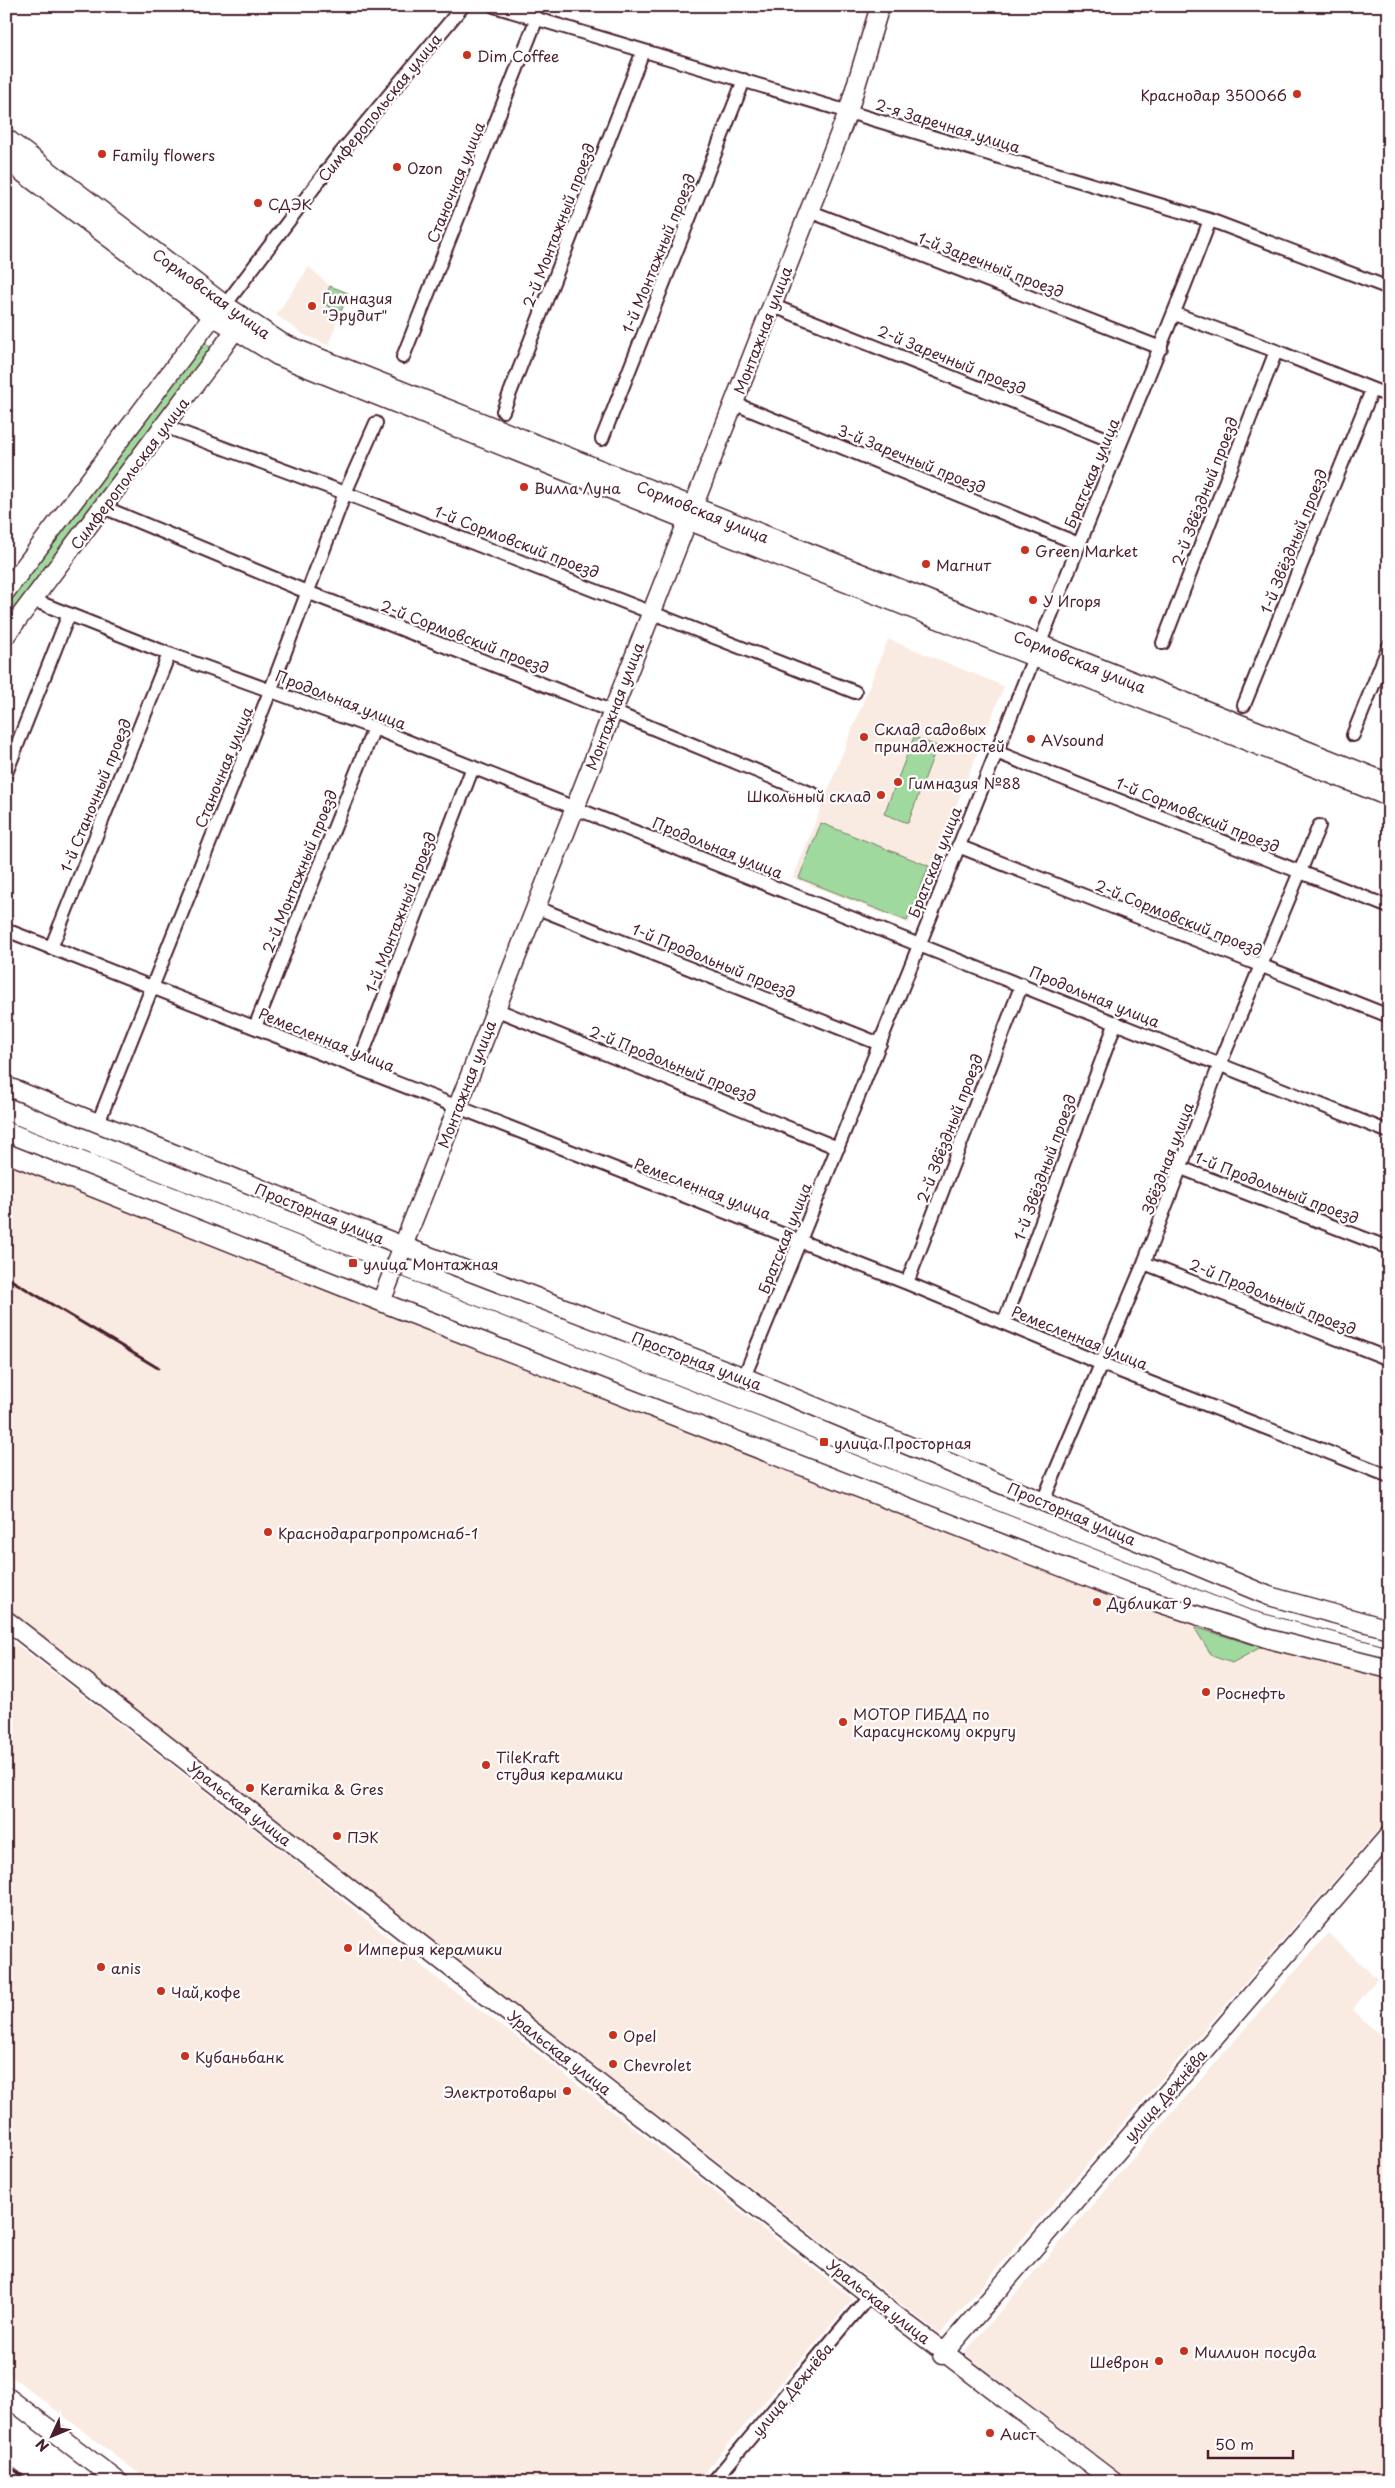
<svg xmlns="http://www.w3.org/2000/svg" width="1395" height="2488" viewBox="0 0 1395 2488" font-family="'Playpen Sans',sans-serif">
<rect width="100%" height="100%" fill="#fff"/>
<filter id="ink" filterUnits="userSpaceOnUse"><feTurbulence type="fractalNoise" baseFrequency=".02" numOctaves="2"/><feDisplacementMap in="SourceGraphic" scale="10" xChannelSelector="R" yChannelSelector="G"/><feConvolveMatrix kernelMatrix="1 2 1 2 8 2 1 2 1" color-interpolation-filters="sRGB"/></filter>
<g filter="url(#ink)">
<!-- built -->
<path fill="#faebe2" d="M309,267L330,286L348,293L328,345L304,335L276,315Z
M888,639L1004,686L909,924L793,878Z
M6,1163L1136,1606L1389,1678V1817L940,2334L6,1609Z
M6,1636L309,1872L438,1979L522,2041L853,2299L696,2482H150L6,2372Z
M1328,1933L1377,1979L1352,2010L1389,2043V2482H1132L964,2353Z"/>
<!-- green -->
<path fill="#a0d99e" stroke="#757c64" d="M330,286L348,293L338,320L329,316L332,308L323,304Z
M203,341L213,349L6,621V605Z
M914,737L937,746L908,823L884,814Z
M821,823L929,866L907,921L799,878Z
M1194,1627L1261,1647L1232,1663L1212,1656Z"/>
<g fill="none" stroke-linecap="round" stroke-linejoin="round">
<defs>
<path id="street" d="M494,6L1210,220L1389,288
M809,211L1161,348
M225,305L334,161L463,6
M771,305L1120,444
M1175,314L1276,351L1389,396
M403,357L537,18
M733,403L1079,544
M503,411L643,51
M164,426L345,493L855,692
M602,439L744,80
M103,507L307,592L611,711L815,795
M33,600L169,654L374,728L1389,1132
M1163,643L1276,351
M1244,705L1372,390
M1353,735L1389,646
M996,752L1389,907
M6,773L69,614
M958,846L1389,1016
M535,907L880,1044
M6,930L907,1283L1102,1364L1389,1476
M51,948L169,654
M495,1009L838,1148
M255,1027L374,728
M357,1068L473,767
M98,1123L271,689L345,493L376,423
M1181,1168L1389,1248
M1144,1263L1389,1359
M907,1283L1022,984
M1004,1323L1116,1022
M744,1377C854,1111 960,843 1067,575C1114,456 1165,340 1210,220
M1043,1501L1144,1263L1220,1064L1319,826
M713,2482L870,2295"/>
<path id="secondary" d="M6,138L225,305L282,343L1389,783
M6,160L213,316L278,356L687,520L1389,797
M6,591L213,316L221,309
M6,635L223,347L234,331L230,320
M6,1086L403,1246L744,1377L1269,1596L1389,1629
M6,1153L381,1302L1126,1592L1269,1639L1389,1669
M381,1302L848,112L880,6
M6,1620L903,2321L1114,2482
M942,2355L1389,1835
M6,2396L119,2482"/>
</defs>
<!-- street casing -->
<use href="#street" stroke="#4a1f2b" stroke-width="16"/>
<!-- secondary casing -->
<use href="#secondary" stroke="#4a1f2b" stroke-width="21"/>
<!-- street -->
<use href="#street" stroke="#fff" stroke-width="12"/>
<!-- secondary -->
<use href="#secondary" stroke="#fff" stroke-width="18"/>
<!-- tram -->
<path stroke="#4a1f2b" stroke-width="1" d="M6,1121L1250,1610L1389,1647"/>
<!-- rail -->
<path stroke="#4a1f2b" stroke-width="3" d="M6,1277L158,1368
M6,2463L30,2482"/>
</g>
</g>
<!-- markers -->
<g fill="#c8321e" stroke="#fff" stroke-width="2">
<circle cx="467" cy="55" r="5"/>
<circle cx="1297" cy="94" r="5"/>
<circle cx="102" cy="154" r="5"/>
<circle cx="397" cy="167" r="5"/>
<circle cx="258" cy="203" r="5"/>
<circle cx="312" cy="306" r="5"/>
<circle cx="524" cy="487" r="5"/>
<circle cx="1025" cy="550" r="5"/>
<circle cx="926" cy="564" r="5"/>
<circle cx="1033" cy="600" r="5"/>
<circle cx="864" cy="737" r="5"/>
<circle cx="1031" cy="739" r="5"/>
<circle cx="898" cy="782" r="5"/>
<circle cx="881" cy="795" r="5"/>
<rect x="348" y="1258" width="10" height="10" rx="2.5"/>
<rect x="819" y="1437" width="10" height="10" rx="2.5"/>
<circle cx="268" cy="1532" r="5"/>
<circle cx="1097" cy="1602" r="5"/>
<circle cx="1206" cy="1692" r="5"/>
<circle cx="843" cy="1722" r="5"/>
<circle cx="486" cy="1765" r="5"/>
<circle cx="250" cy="1788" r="5"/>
<circle cx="337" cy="1836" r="5"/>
<circle cx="348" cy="1948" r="5"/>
<circle cx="101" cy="1967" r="5"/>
<circle cx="161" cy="1991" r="5"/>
<circle cx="613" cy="2035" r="5"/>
<circle cx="185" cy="2056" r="5"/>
<circle cx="613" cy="2064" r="5"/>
<circle cx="567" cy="2091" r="5"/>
<circle cx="1184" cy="2351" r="5"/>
<circle cx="1159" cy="2361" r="5"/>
<circle cx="990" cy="2433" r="5"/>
</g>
<g text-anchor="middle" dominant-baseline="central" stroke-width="4.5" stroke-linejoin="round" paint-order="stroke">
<!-- poi labels -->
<g font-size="15" fill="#4a1f2b" stroke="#fff" text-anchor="start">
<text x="477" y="55">Dim Coffee</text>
<text x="1287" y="94" text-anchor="end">Краснодар 350066</text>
<text x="112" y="154">Family flowers</text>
<text x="407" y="167">Ozon</text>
<text x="268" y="203">СДЭК</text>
<text x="322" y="297">Гимназия<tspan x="322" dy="17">"Эрудит"</tspan></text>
<text x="534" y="487">Вилла Луна</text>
<text x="1035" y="550">Green Market</text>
<text x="936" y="564">Магнит</text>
<text x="1043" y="600">У Игоря</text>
<text x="874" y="728">Склад садовых<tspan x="874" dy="17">принадлежностей</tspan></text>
<text x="1041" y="739">AVsound</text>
<text x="908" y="782">Гимназия №88</text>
<text x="871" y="795" text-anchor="end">Школьный склад</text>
<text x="363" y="1263">улица Монтажная</text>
<text x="834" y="1442">улица Просторная</text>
<text x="278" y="1532">Краснодарагропромснаб-1</text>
<text x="1107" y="1602">Дубликат 9</text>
<text x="1216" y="1692">Роснефть</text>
<text x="853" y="1713">МОТОР ГИБДД по<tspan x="853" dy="17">Карасунскому округу</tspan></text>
<text x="496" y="1756">TileKraft<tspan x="496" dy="17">студия керамики</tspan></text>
<text x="260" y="1788">Keramika &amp; Gres</text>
<text x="347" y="1836">ПЭК</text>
<text x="358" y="1948">Империя керамики</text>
<text x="111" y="1967">anis</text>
<text x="171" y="1991">Чай,кофе</text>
<text x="623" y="2035">Opel</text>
<text x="195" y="2056">Кубаньбанк</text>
<text x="623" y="2064">Chevrolet</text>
<text x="557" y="2091" text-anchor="end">Электротовары</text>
<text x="1194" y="2351">Миллион посуда</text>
<text x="1149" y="2361" text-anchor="end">Шеврон</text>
<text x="1000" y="2433">Аист</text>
</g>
<!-- street labels -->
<g font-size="15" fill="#4a1f2b" stroke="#fff">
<text transform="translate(379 107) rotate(-51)">Симферопольская улица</text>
<text transform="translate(948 125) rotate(17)">2-я Заречная улица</text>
<text transform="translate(455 182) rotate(-68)">Станочная улица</text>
<text transform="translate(558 225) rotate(-69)">2-й Монтажный проезд</text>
<text transform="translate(658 253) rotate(-68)">1-й Монтажный проезд</text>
<text transform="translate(991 264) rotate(21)">1-й Заречный проезд</text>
<text transform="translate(212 293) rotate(36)">Сормовская улица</text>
<text transform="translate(762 330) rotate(-69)">Монтажная улица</text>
<text transform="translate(952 359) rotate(22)">2-й Заречный проезд</text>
<text transform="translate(912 458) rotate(22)">3-й Заречный проезд</text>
<text transform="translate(129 473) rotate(-53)">Симферопольская улица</text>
<text transform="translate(1091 473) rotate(-67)">Братская улица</text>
<text transform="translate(1204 491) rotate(-69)">2-й Звёздный проезд</text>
<text transform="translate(703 511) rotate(22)">Сормовская улица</text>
<text transform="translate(517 541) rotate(21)">1-й Сормовский проезд</text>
<text transform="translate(1293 541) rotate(-68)">1-й Звёздный проезд</text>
<text transform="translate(465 636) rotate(21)">2-й Сормовский проезд</text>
<text transform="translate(1080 661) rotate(22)">Сормовская улица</text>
<text transform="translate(341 699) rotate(21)">Продольная улица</text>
<text transform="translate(614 706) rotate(-69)">Монтажная улица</text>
<text transform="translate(223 767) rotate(-68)">Станочная улица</text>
<text transform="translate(95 795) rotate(-68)">1-й Станочный проезд</text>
<text transform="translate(1198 814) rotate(22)">1-й Сормовский проезд</text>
<text transform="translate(718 847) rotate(22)">Продольная улица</text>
<text transform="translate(934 862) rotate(-68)">Братская улица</text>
<text transform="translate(299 871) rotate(-68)">2-й Монтажный проезд</text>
<text transform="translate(400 912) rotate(-69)">1-й Монтажный проезд</text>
<text transform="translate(1179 917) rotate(22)">2-й Сормовский проезд</text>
<text transform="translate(714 960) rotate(22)">1-й Продольный проезд</text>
<text transform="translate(1095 996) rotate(22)">Продольная улица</text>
<text transform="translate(327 1039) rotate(22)">Ремесленная улица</text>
<text transform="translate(673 1063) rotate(22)">2-й Продольный проезд</text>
<text transform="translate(466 1084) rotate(-69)">Монтажная улица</text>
<text transform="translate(949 1128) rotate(-69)">2-й Звёздный проезд</text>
<text transform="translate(1167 1158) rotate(-69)">Звёздная улица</text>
<text transform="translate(1044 1167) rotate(-70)">1-й Звёздный проезд</text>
<text transform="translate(1277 1187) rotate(21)">1-й Продольный проезд</text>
<text transform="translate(703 1188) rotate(21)">Ремесленная улица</text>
<text transform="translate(320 1213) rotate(22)">Просторная улица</text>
<text transform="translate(784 1238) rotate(-68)">Братская улица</text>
<text transform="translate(1273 1296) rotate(22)">2-й Продольный проезд</text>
<text transform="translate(1080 1337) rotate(22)">Ремесленная улица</text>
<text transform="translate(697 1360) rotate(21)">Просторная улица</text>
<text transform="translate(1072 1513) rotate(23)">Просторная улица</text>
<text transform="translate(240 1803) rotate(38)">Уральская улица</text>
<text transform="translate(560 2052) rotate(38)">Уральская улица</text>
<text transform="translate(1165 2095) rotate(-49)">улица Дежнёва</text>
<text transform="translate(879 2301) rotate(38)">Уральская улица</text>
<text transform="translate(792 2389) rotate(-50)">улица Дежнёва</text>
</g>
</g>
<!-- margin -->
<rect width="1395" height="2488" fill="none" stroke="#fff" stroke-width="25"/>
<rect x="12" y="12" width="1370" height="2463" fill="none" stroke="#4a1f2b" stroke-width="2" filter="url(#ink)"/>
<!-- north arrow -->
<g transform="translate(52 2436) rotate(226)" stroke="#ffffff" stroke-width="4" paint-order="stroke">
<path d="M0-4L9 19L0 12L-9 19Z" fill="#4a1f2b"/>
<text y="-8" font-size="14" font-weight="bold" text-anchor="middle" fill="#4a1f2b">N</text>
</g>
<!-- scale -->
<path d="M1208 2450v8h85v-8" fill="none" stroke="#4a1f2b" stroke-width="2.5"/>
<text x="1215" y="2450" font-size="15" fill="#4a1f2b" stroke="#ffffff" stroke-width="4" paint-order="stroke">50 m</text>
</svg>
